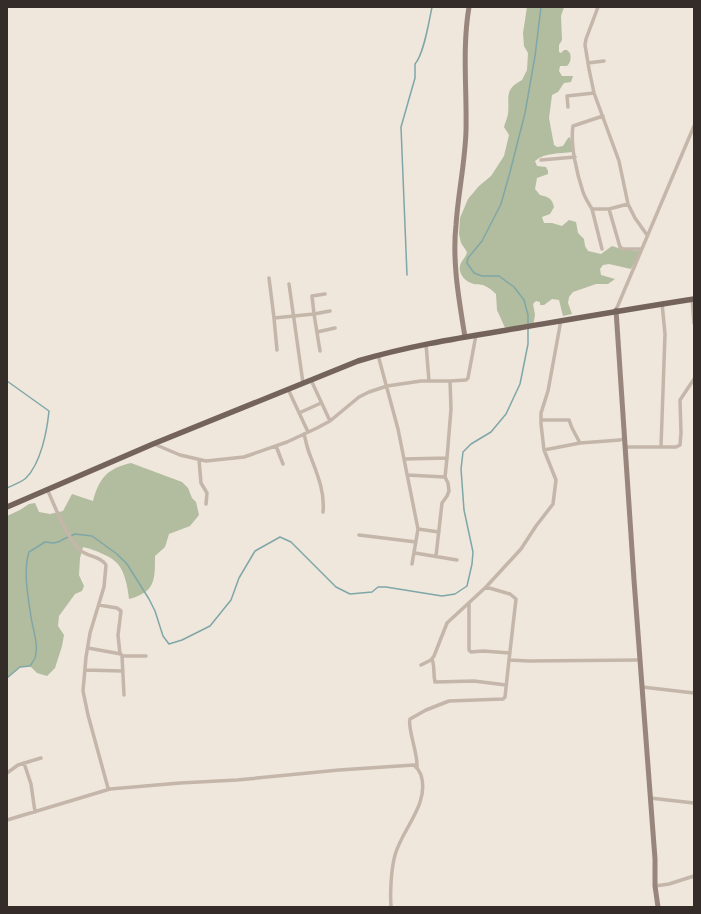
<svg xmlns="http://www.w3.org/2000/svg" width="701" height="914" viewBox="0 0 701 914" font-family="Manrope,sans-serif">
<rect width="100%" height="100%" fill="#efe6dc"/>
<!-- green -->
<path fill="#b2bc9e" d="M527,7H564L561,16L562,40L559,45V52L561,53L564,50H567L570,53C571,58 571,62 567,66H560L559,71L562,76H573L571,82L564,83L558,92L552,95L549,118L554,145L557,147L563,146L568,138L570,137L573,148L572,152C559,154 546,152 535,161L537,166L546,167L548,171V174L537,178L535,189L540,195C548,197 552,198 554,207L550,214L542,217L544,223H552L562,226L569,220L576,222L578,233L584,239L585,246L588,251L601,254L612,246L621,249L641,251L631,269L609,264L603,265L600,269L601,275L615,279L608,284H596L573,292L569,297L568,303L572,314L563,316L559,300L552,299L544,305H540V302L536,301L533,304L535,315L533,326L506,330L497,310L496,294C492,290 488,287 483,285C479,284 474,285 471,283C463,280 457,271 461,263C463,259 466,257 467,252L461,243L459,234L460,218L468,199L479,186L491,176L504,156L509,135L504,127C505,123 507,119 508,114C510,98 503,90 522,80L527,70L528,53L524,46L523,33Z
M131,463L182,482L188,488L192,498L196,502L199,515L190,526L169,534L165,547L155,556C155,581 155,592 129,599C128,589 125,571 117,563C111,556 92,549 83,547L80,558L79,575L84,586L82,591L75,594L59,616L58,626L64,635L62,646L55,668L47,676L37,673L30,666L20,667L7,678V516L20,510L29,504L35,503L39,512L50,514L63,511L72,494L93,501C99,478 108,468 131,463Z"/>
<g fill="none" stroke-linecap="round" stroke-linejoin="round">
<!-- stream -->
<path stroke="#7fa7a8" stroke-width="1.5" d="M407,275L401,127L415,78V64C424,54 429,21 432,7
M528,324V315L524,300L514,287L499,276H482L474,273L467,263L468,258L482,241L501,204L510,172L525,113L535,56L541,7
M7,381L49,411C47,431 41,463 26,478C22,482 13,485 7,488
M7,678L20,667L30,666C32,663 34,660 35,658C39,645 33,630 31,617C28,596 23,572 29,552L45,542L53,543L58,542L66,538L75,534L92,536L117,554L127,564L149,599L155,611L163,636L169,644L182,640L210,626L231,600L239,578L255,551L280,537L291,542L336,587L350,594L372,592L378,587H386L442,596L455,594L467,586L472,564L473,552L464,510L461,469L463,452L471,444L491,432L506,414L520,384L528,344V328"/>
<!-- street -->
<path stroke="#c5b6aa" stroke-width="3.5" d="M598,7L586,39L585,45L589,69L594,93L619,161L628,204L635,218L647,235
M588,63L604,61
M568,107L567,96L594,93
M603,116L573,126C570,145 577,174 583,192C585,198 589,204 592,209H609L628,204
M541,160L575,157
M592,209L602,249
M609,209L620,247L623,249H641
M269,278L274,318L314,314L312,296L325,294
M289,284L303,383
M692,299L694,323
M616,310L694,126
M274,318L277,350
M317,332L335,328
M426,344L429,381
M320,351L314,314L330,311
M378,355L398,429L418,529L412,564
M311,380L330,421
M450,381L466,380L468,378L476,335
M288,389L308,432
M299,413L321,403
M541,420H569L572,428L580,443L620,440L625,438
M304,434C306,441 307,448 310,455C317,474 325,491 323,512
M154,444L180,455L206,461L244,457L287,442L317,428L330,421L359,397L369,392L387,386L421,381H450L451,409L447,458L404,459
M276,446L283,464
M625,447H661L665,334L662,303
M661,447H676L680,445L681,433L680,400L694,379
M544,450L580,443
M199,460L201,483L207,493L206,504
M407,475L445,477
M47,489C56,508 65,535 80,550C87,557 101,556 106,565L104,587L90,633L86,657L83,691L88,715L108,788L110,789L180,783L237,780L339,770L414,765C418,768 419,771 421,775C430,804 402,829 395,855C391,870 390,892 391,907
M418,529L439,532
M359,535L416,542
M415,553L457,560
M436,556L442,503L447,496L449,491L448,483L445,477L447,458
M486,587L510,594L516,599L509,660
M469,603V650L471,652L483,651L510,653
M99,605L117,608L121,611L118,635L120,654
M88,648L121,654L122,656H146
M122,656L124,695
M432,659C435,667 433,674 435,682L474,681L506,685
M421,665L431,660L434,656L447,623L486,587L521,549L536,526L553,504L556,480L544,450L541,424V413L548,391L561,320
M85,670L122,671
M642,687L694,693
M24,763L31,784L35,812
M417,767C418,753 407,727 410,719L426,710L449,701L503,699L505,697L509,660L529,661L640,660
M7,773L18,765L41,758
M650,798L694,803
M7,820L110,789
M655,886L669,884L694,876"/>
<!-- secondary -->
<path stroke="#98867c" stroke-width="5" d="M616,310L634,580L655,859V886L658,907
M465,337C459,300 452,262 456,225C458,194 465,163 466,131C467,90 462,48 469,7"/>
<!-- primary -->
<path stroke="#74635b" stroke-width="5.5" d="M7,507L153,444L358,361C411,345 465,337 519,328C578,318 636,308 694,299"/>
</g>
<!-- border -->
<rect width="701" height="914" fill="none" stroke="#342c28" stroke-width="16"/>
</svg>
